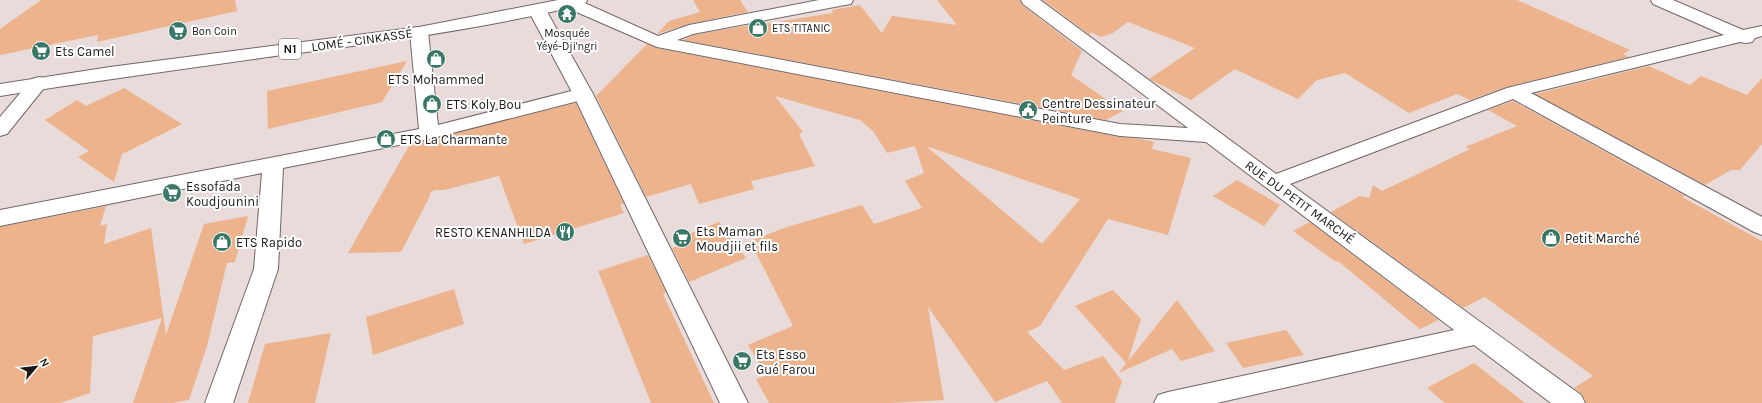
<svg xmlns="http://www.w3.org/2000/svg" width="1762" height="403" viewBox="0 0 1762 403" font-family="Karla,sans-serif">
<rect width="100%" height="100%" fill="#e8dbd9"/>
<!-- building -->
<path fill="#edb38c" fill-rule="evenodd" d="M41,0H235L237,11L97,42L98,35L0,55V29Z
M693,0H740L748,12L689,24L657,34L669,21L700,12Z
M937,0H1020L1022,5L1082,51L1071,75L1123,111L1106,120L683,40L693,35L756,24L757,25L833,13L832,10L860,5L882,33L892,16L957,25Z
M1043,0H1517L1630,50L1623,54L1629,57L1507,87L1470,100L1457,94L1409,113L1345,73L1317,80L1298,99L1235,69L1191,100L1149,79L1195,48L1128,22L1113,33L1101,37L1091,32L1090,35Z
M647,44L657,48L1120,137L1140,139L1154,142L1152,149L1191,158L1168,235L1108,219L1040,326L1027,332L1064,370L1103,356L1122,381L1115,403H1062L1047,381L995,402L928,307L944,400L891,403H769L756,379L767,375L748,345L793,326L750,241L787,227L862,205L874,224L922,208L905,181L924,173L915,146L887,153L873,131L860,120L775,96L803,132L799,134L815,166L751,181L754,189L699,204L691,184L646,197L596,96ZM926,146L1080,199L1042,244Z
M407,61L382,102L268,129L267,91Z
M1649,66L1690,85L1701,76L1747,95L1762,78V144L1740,170H1731L1705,185L1535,94Z
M124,88L182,124L122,154L114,182L78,157L89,151L45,120L77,100L86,106Z
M1513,101L1685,196L1682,197L1762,241V403H1586L1582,394L1574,388L1593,376L1485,297L1463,308L1331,212L1360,196L1369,198L1373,185L1382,191L1470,149L1465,147L1517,126L1488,110Z
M576,103L624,204L620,205L624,213L524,244L499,176L444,190H434L430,193V196L401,252L348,253L410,144Z
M1237,180L1280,205L1264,226L1213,196Z
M106,206L100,226L107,224L104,244L151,228L166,335L204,224L248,216L235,262L227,263L207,346L189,400L172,403H133L162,318L93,336L90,393L60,403H0V227Z
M719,222L746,258L689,282L672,248L688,243L684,236Z
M1310,222L1438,320L1420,329L1338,261L1336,262L1293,231Z
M648,255L666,292L663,294L714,403H651L598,271Z
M454,289L464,324L373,355L366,317Z
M1113,290L1141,319L1128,361L1177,300L1215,351L1181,361L1172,349L1119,373L1126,363L1075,306Z
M1286,330L1304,355L1243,368L1226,343Z
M331,333L315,403H248L265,344Z
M1474,363L1525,403H1445L1427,388Z"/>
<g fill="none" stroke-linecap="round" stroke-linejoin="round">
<defs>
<path id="minor" d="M565,0H578L658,36L689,25L819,0H853L851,4L845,5L693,34L677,40L1120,124L1188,128L1023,4L1021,0H1040L1276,174L1507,88L1724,35L1653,4L1651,0H1673L1743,30L1762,26V36L1755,38L1752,42L1746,43L1740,42L1531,93L1762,217V235L1754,232L1513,99L1290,184L1581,395L1585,403H1551L1474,345L1217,403H1154L1158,395L1168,392L1454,330L1206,142L1120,136L657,47L565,7L563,3Z
M419,27L425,28L428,32L438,125L583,88L590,90L593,94L590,98L429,139L283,168L278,269L233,403H205L254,269L262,173L0,226V210L419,129L410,32L413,28Z
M39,77L46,79L48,83L7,134L0,136V117L32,79Z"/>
<path id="secondary" d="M537,5L543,6L546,10L593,94L748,403H720L573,94L528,10L531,6Z"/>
<path id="trunk" d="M558,0H587L585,4C483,29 379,43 275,56C183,69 92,81 0,96V84L110,67L419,27Z"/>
</defs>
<!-- minor casing -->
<use href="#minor" stroke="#726665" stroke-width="2"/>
<!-- secondary casing -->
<use href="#secondary" stroke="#726665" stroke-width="2"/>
<!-- trunk casing -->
<use href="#trunk" stroke="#726665" stroke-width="2"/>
<!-- minor -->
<use href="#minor" fill="#fff" fill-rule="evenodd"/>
<!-- secondary -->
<use href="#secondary" fill="#fff" fill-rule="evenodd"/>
<!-- trunk -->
<use href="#trunk" fill="#fff" fill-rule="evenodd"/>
</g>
<!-- icons -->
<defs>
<symbol id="temple-disc" viewBox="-11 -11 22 22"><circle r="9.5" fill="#397866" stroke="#fff"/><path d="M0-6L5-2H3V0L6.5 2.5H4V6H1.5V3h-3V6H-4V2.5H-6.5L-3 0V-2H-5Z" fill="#fff"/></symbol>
<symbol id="shop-disc" viewBox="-11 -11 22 22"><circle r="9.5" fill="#397866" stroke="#fff"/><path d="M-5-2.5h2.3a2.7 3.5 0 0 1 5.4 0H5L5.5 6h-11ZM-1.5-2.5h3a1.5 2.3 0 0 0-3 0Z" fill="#fff"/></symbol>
<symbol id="supermarket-disc" viewBox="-11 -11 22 22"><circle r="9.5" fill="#397866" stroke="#fff"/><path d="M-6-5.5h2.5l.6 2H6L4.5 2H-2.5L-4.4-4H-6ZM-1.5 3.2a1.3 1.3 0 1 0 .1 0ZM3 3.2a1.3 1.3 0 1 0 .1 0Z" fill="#fff"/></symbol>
<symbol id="civic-disc" viewBox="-11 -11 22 22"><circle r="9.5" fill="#397866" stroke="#fff"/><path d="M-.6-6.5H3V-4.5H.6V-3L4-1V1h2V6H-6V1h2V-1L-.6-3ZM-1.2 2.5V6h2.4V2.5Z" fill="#fff"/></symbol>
<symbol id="restaurant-disc" viewBox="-11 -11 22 22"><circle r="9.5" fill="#397866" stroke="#fff"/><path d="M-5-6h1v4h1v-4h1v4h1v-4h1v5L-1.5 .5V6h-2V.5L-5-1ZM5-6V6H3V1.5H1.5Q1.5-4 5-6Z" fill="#fff"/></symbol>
</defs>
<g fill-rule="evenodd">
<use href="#temple-disc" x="556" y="3" width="22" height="22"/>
<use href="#shop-disc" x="747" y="17" width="22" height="22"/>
<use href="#supermarket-disc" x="167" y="20" width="22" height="22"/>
<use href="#supermarket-disc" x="30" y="40" width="22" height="22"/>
<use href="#shop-disc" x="425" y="48" width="22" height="22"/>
<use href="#shop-disc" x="421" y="93" width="22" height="22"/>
<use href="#civic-disc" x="1017" y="99" width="22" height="22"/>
<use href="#shop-disc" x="375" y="128" width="22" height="22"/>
<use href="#supermarket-disc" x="161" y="182" width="22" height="22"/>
<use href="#restaurant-disc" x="554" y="221" width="22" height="22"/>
<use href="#supermarket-disc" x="671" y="227" width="22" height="22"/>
<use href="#shop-disc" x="1540" y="227" width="22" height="22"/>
<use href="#shop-disc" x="211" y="231" width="22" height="22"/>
<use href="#supermarket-disc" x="731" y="350" width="22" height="22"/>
</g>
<g text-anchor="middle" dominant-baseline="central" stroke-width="4" stroke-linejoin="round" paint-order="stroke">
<!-- far-poi labels -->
<g font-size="11" fill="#1d1818" stroke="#fff" text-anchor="start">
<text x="772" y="28">ETS TITANIC</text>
<text x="192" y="31">Bon Coin</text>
<text x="567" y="33" text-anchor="middle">Mosquée<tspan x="567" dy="13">Yéyé-Dji'ngri</tspan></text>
</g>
<!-- shield labels -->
<rect fill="#fff" stroke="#615d5d" stroke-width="1" x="279" y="39" width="22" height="20" rx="3"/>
<g font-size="12" font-weight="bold" fill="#1d1818">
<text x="290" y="49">N1</text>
</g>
<!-- street labels -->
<g font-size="13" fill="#1d1818" stroke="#fff">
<text transform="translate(362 40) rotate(-8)">LOMÉ - CINKASSÉ</text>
<text transform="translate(1300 202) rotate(36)">RUE DU PETIT MARCHÉ</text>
</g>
<!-- poi labels -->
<g font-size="13" fill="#1d1818" stroke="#fff" text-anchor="start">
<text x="55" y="51">Ets Camel</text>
<text x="436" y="79" text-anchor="middle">ETS Mohammed</text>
<text x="1042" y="103">Centre Dessinateur<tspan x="1042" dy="15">Peinture</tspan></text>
<text x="446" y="104">ETS Koly Bou</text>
<text x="400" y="139">ETS La Charmante</text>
<text x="186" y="186">Essofada<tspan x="186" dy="15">Koudjounini</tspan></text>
<text x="696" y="231">Ets Maman<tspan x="696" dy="15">Moudjii et fils</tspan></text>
<text x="551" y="232" text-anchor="end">RESTO KENANHILDA</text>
<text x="1565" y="238">Petit Marché</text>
<text x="236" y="242">ETS Rapido</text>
<text x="756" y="354">Ets Esso<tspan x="756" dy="15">Gué Farou</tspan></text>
</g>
</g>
<!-- north arrow -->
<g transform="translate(36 367) rotate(62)" stroke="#ffffff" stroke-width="3" paint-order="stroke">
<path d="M0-3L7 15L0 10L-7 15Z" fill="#1d1818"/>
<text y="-6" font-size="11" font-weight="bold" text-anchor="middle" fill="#1d1818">N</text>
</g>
</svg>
